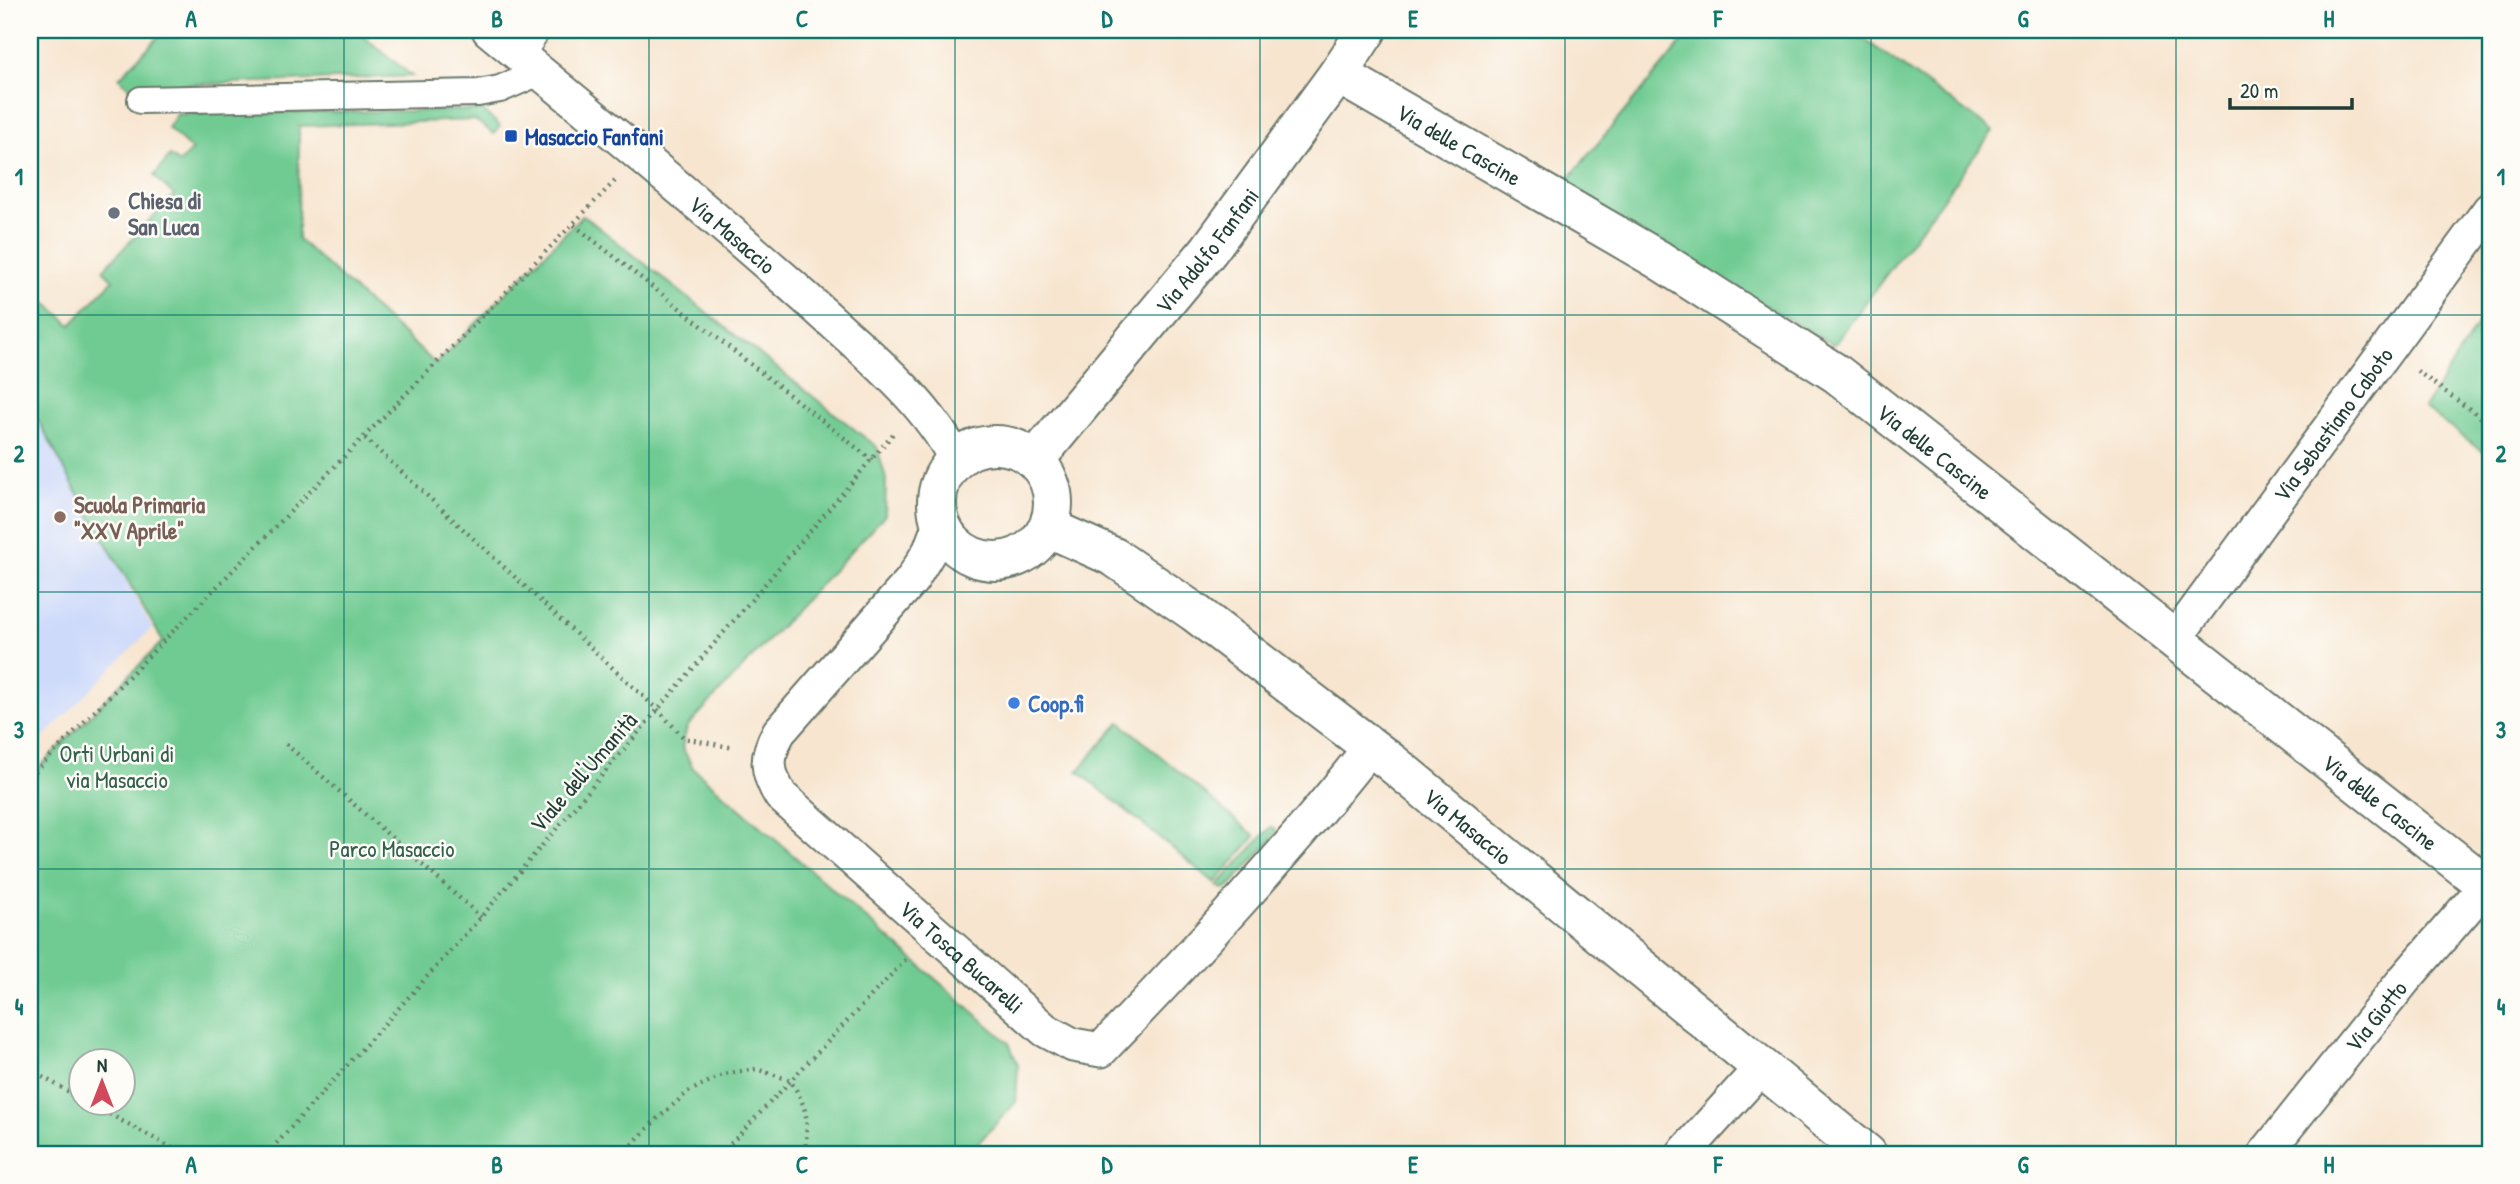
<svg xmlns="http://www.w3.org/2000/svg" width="2520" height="1184" viewBox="0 0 2520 1184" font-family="'Patrick Hand',sans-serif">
<rect width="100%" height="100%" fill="#fdfcf7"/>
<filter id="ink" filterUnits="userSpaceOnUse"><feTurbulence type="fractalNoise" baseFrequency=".0143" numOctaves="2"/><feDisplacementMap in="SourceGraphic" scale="14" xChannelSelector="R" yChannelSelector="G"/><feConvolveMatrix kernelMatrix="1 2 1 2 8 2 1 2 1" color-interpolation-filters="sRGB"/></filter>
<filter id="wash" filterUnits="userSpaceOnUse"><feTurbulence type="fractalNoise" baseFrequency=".00686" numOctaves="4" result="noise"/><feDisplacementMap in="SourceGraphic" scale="28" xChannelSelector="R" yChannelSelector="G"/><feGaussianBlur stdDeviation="1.57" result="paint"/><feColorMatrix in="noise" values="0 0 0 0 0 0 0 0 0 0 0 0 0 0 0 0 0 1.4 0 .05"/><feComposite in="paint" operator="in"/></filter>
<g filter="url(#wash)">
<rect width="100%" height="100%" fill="#f7e5cf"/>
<!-- built -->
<path fill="#cedafa" d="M30,405L152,628L30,751Z"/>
<!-- green -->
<path fill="#70cb92" stroke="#488463" stroke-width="2" fill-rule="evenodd" d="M165,30H356L412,76L129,87L119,78Z
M1692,30H1851L1993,131L1834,345L1560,189Z
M482,110L500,126L494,134L475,120L299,126L298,239L436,364L583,215L877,447L886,479L885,515L687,727L682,747L693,768L1009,1043L1018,1065L1016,1102L968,1154H30V777L163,641L85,507L30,405V288L71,325L113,280L103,270L174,195L154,176L170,156L179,163L192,150L168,128L177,114ZM80,1062H122V1104H80Z
M2490,305V456L2424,408Z
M1120,722L1255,836L1215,883L1078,771Z
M1271,827L1276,830L1273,838L1229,887L1223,889L1217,886Z"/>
</g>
<g filter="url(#ink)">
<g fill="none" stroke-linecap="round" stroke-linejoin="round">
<defs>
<path id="service" d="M523,59L542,30"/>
<path id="pedestrian" d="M141,100L478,93L500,89L539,72"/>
<g id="minor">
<path id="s1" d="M489,30C599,121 710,212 817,308C866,353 925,399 956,460"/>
<path id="s2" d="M940,523L930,550L912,580L779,732C765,757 766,772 781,796L1045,1030L1073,1045L1101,1050C1195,952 1287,853 1371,746"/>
<path id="s3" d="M2174,640L2490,209"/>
<path d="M1683,1154L1760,1069"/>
<path id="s4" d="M2265,1154L2404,980L2490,881"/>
</g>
<g id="tertiary">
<path id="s5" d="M1338,74L1659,260L1837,374L2490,888"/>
<circle cx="995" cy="503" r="58"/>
<path id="s6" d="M1035,460L1209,250L1338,74L1367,30"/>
<path id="s7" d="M1049,528L1114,557L1194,612L1392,763L1867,1154"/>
</g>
</defs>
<!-- service casing -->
<use href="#service" stroke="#6b786a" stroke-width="21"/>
<!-- pedestrian casing -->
<use href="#pedestrian" stroke="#6b786a" stroke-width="30"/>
<!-- minor casing -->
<use href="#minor" stroke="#6b786a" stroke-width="37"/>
<!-- tertiary casing -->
<use href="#tertiary" stroke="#6b786a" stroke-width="42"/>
<!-- path -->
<path stroke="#6b786a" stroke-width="4.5" stroke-dasharray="2 5" stroke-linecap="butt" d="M574,225L872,460
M2417,371L2490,424
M365,438L659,711L684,738L734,748
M286,744L481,917
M30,777L615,181
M30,1070L80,1098
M91,1104L183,1154
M30,1148L42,1154
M267,1154L481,917L893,434
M622,1154L657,1119L688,1092L724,1074L756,1069L790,1080C809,1109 808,1120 805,1154
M721,1154L908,957"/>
<!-- service -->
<use href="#service" stroke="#fff" stroke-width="18"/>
<!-- pedestrian -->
<use href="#pedestrian" stroke="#fff" stroke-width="26"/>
<!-- minor -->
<use href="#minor" stroke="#fff" stroke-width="33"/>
<!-- tertiary -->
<use href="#tertiary" stroke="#fff" stroke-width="38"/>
</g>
</g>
<!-- grid -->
<path fill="none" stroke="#0f766e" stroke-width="2" stroke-opacity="0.55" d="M344,30V1154M649,30V1154M955,30V1154M1260,30V1154M1565,30V1154M1871,30V1154M2176,30V1154M30,315H2490M30,592H2490M30,869H2490"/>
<!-- markers -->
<rect fill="#1a4fb4" stroke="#fdfcf7" stroke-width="2.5" x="504" y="129" width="14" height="14" rx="3.5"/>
<circle fill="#6b7280" stroke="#fdfcf7" stroke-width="2.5" cx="114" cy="213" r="7"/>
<circle fill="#8d6e63" stroke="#fdfcf7" stroke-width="2.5" cx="60" cy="517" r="7"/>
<circle fill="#3f7fe0" stroke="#fdfcf7" stroke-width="2.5" cx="1014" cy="703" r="7"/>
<g text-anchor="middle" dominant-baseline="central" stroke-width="5" stroke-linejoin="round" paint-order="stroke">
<!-- transit labels -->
<g font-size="23" font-weight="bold" fill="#164399" stroke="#fdfcf7" text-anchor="start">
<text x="525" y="136">Masaccio Fanfani</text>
</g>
<!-- street labels -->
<g font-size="23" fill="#1f3d34" stroke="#fdfcf7">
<text stroke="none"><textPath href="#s5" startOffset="140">Via delle Cascine</textPath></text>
<text stroke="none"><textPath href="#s1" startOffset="318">Via Masaccio</textPath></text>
<text stroke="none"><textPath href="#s6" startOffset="271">Via Adolfo Fanfani</textPath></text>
<text stroke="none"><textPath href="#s3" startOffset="268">Via Sebastiano Caboto</textPath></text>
<text stroke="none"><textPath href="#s5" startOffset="707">Via delle Cascine</textPath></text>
<text transform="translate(583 772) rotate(-49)">Viale dell'Umanità</text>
<text stroke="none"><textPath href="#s5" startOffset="1274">Via delle Cascine</textPath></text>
<text stroke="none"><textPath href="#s7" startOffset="516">Via Masaccio</textPath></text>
<text stroke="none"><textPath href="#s2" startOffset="576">Via Tosca Bucarelli</textPath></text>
<text stroke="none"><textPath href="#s4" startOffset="177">Via Giotto</textPath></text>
</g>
<!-- worship labels -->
<g font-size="23" font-weight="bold" fill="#5b616d" stroke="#fdfcf7" text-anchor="start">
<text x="128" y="200">Chiesa di<tspan x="128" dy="26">San Luca</tspan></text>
</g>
<!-- education labels -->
<g font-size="23" font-weight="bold" fill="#785e54" stroke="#fdfcf7" text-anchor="start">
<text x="74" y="504">Scuola Primaria<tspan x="74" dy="26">"XXV Aprile"</tspan></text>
</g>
<!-- shop labels -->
<g font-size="23" font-weight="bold" fill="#366cbe" stroke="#fdfcf7" text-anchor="start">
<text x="1028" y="703">Coop.fi</text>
</g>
<!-- park labels -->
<g font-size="23" fill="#33604c" stroke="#fdfcf7">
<text x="117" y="753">Orti Urbani di<tspan x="117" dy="26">via Masaccio</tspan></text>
<text x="392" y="848">Parco Masaccio</text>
</g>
</g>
<!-- margin -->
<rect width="2520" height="1184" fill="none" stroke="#fdfcf7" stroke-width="77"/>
<!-- north arrow -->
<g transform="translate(102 1082)"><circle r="33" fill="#fdfcf7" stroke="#a4b0a9" stroke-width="2"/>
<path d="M0-5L12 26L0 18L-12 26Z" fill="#d1495b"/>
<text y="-10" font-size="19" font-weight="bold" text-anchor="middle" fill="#1f3d34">N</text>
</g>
<!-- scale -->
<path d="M2230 98v10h122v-10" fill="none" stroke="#1f3d34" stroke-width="3.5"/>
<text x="2240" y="98" font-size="21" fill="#1f3d34" stroke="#fdfcf7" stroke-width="5" paint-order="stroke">20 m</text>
<rect x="38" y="38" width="2444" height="1108" fill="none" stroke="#0f766e" stroke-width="2.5"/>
<g font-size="23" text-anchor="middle" font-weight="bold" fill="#0f766e">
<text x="191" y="27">A</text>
<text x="497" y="27">B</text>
<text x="802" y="27">C</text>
<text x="1107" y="27">D</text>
<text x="1413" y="27">E</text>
<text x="1718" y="27">F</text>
<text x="2023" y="27">G</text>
<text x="2329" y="27">H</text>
<text x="19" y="185">1</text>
<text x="2501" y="185">1</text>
<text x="19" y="462">2</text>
<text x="2501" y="462">2</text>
<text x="19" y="738">3</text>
<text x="2501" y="738">3</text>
<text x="19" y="1015">4</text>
<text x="2501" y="1015">4</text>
<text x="191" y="1173">A</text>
<text x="497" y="1173">B</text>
<text x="802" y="1173">C</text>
<text x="1107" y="1173">D</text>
<text x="1413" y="1173">E</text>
<text x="1718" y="1173">F</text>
<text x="2023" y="1173">G</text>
<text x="2329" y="1173">H</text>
</g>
</svg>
